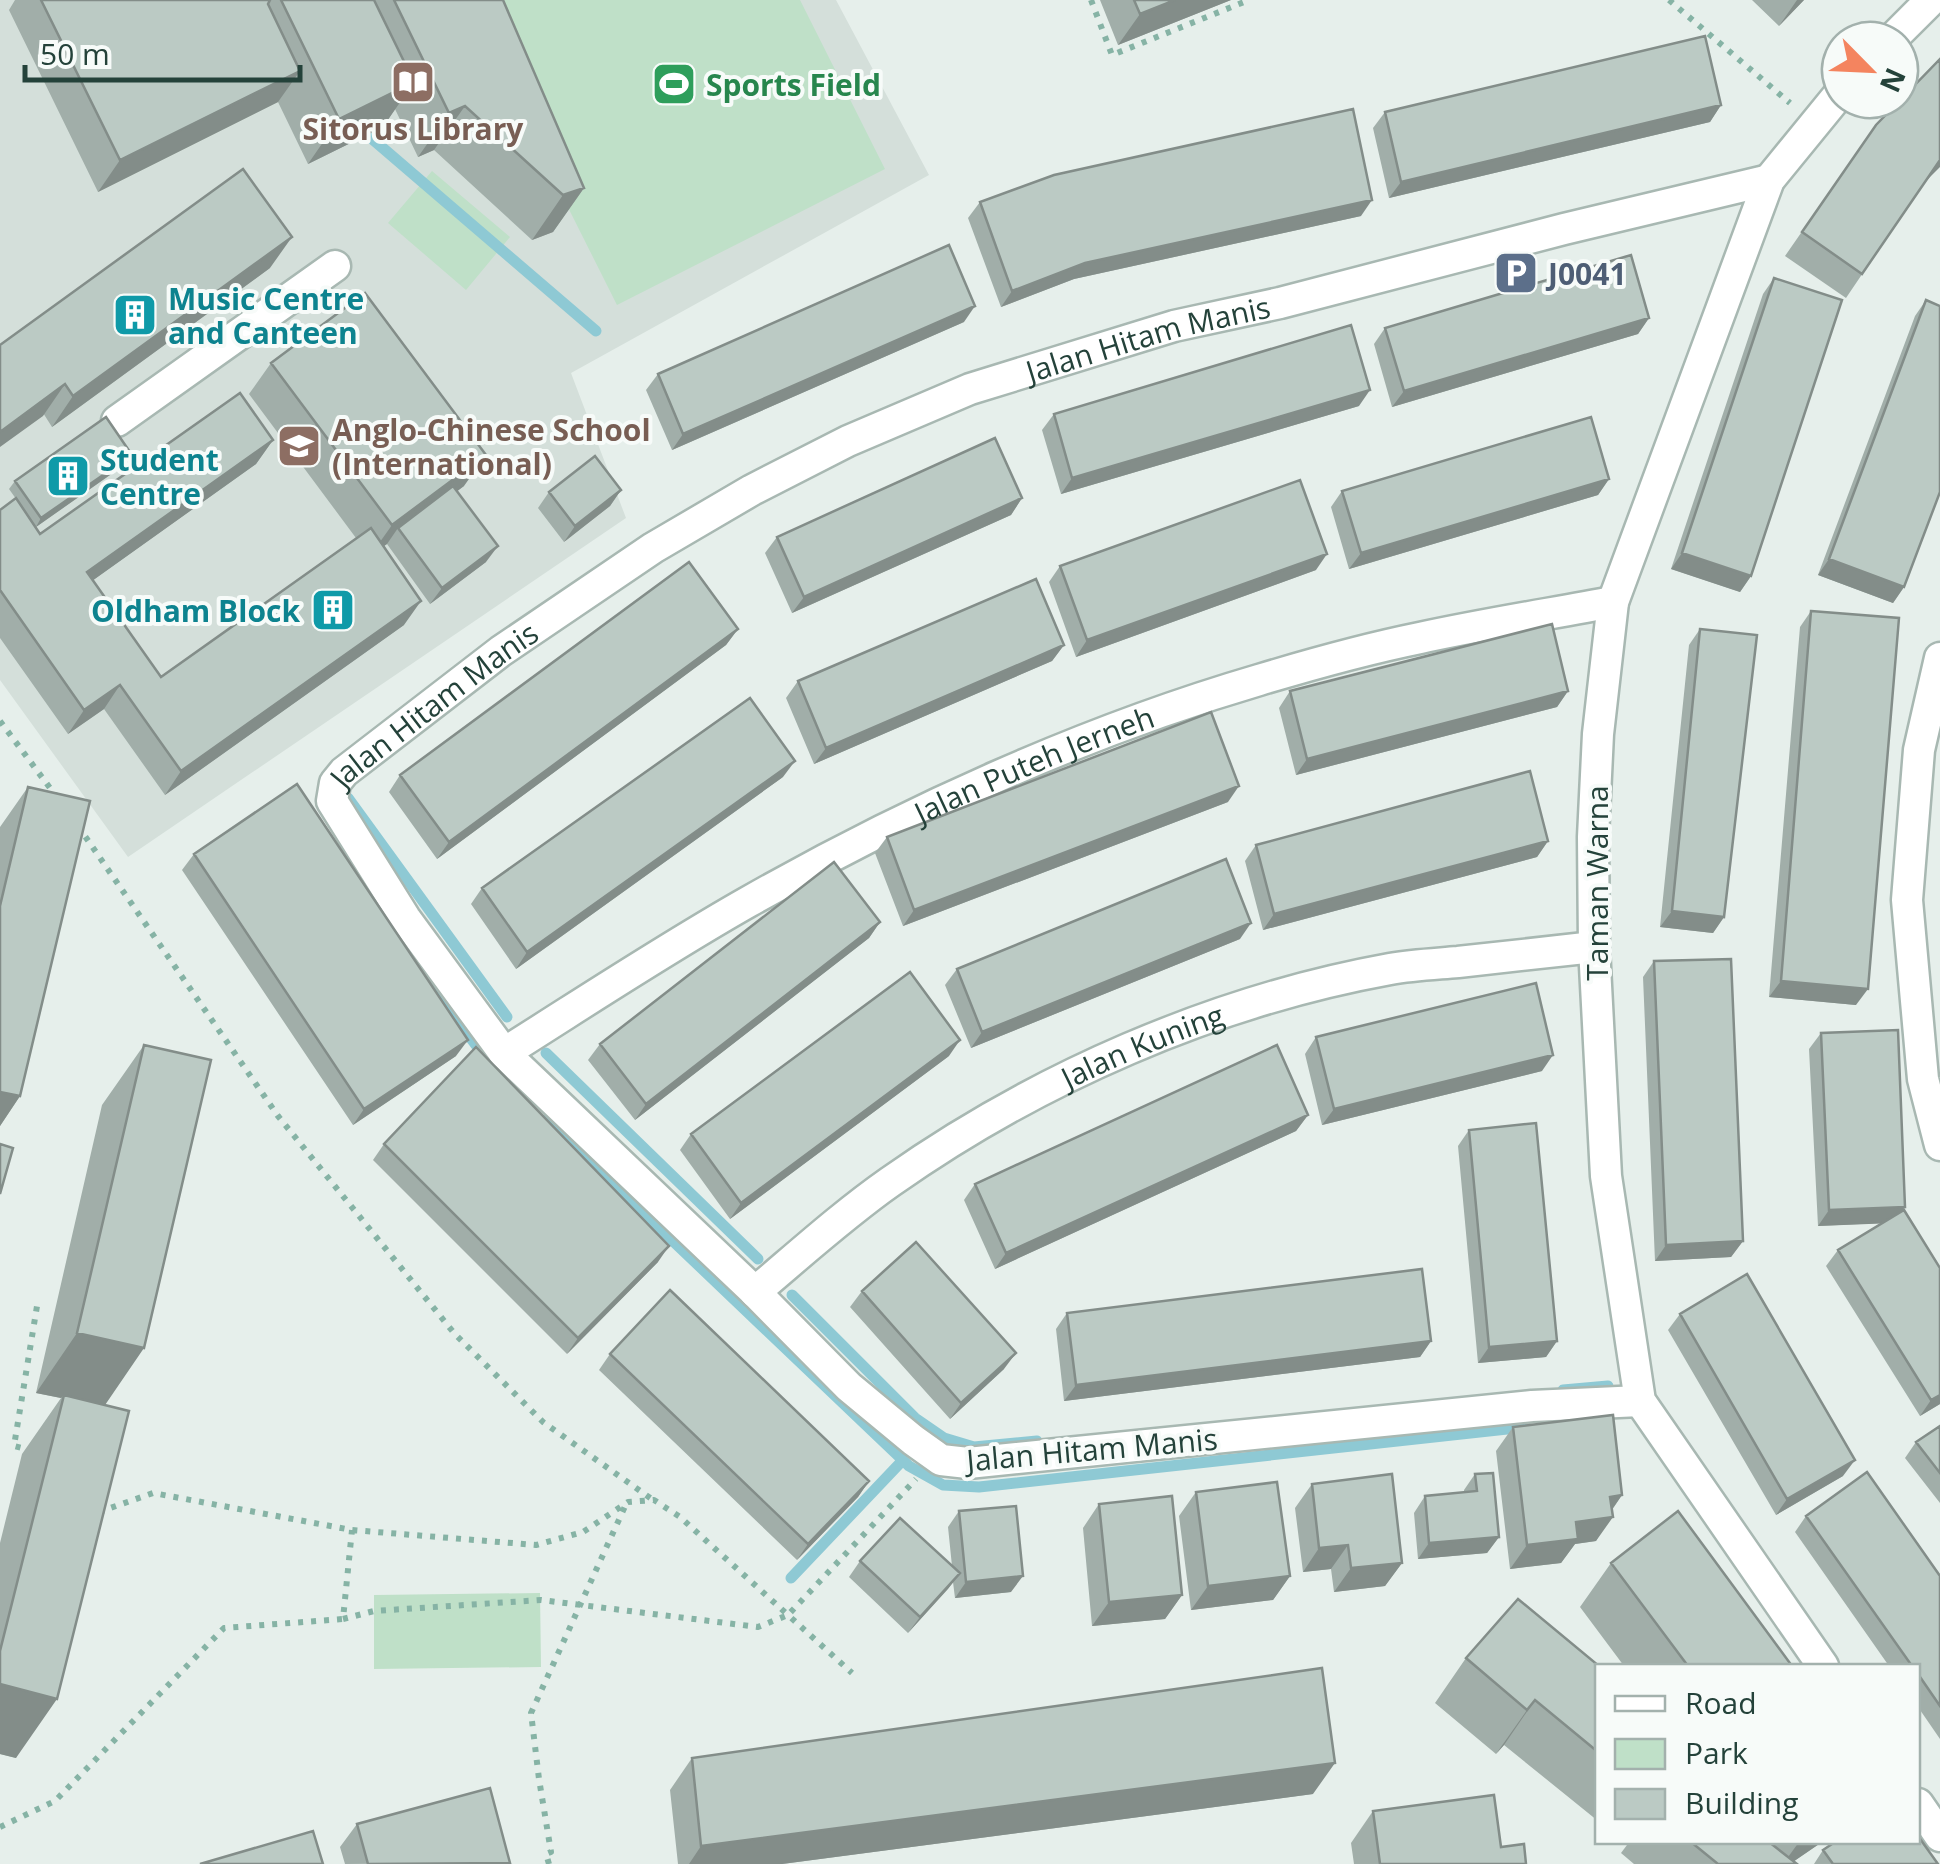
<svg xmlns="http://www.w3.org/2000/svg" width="1940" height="1864" viewBox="0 0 1940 1864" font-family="'Open Sans',sans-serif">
<rect width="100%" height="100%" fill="#e6efeb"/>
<!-- built -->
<path fill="#d4dfda" d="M0,0H836L929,175L571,373L626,518L128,857L0,680Z"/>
<!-- green -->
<path fill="#bfe0c8" d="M464,0H800L885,169L617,305Z
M432,171L510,237L466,290L388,223Z
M540,1593L541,1667L374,1669V1595Z"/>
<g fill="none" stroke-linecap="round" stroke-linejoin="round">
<!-- stream -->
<path stroke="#8ec9d4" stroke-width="11" d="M356,125L596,331
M348,798L507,1017
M424,976L491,1065
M546,1053L758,1259
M546,1120L909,1466L943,1485L979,1487L1526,1427
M792,1295L915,1418L944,1438L974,1447L1037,1441
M1563,1390L1608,1386
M791,1578L903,1460"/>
<defs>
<g id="minor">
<path d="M1891,40L1931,0"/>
<path d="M117,421L335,266"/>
<path d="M1940,658L1919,750L1907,900L1923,1079L1940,1145"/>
<path id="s1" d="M504,1053C585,1002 665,949 748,902C906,812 1085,731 1259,680C1312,664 1366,649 1420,638C1484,624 1549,614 1613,602"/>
<path id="s2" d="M755,1292C799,1255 843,1215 890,1182C1036,1079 1213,1001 1390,969C1412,965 1435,964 1458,962C1503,957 1548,952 1594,947"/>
<path id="s3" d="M1640,1401L1532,1406L968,1463L941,1460L913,1440L849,1387L755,1292L504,1053L405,918L332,801L335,783L344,772L501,651L653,548L752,490L848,441L970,389L1174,326L1280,303L1564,229L1769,180"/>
<path d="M1823,1666L1640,1401L1606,1176L1594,947L1593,837L1598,734L1613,602L1769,180L1840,93"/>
<path d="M1918,1804L1940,1836"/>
</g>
</defs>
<!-- minor casing -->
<use href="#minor" stroke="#a8b8b2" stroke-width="35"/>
<!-- path -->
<path stroke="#86b3a5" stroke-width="6" stroke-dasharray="5 8" stroke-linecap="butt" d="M1091,0L1112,55L1249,0
M1669,0L1790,103
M0,721L56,796
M78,826L278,1116L454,1333L543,1422L653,1500
M33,1451L14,1446L38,1300
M99,1512L153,1493L352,1530L536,1545L583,1532L628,1502L654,1500L680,1517L788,1615L916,1479
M343,1619L374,1611L541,1600L758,1627L788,1615L852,1673
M0,1827L55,1801L224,1628L343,1619L352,1530
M549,1864L546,1854L551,1852L539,1779L531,1713L627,1502"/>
<!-- minor -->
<use href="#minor" stroke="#fff" stroke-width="30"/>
</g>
<!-- wall -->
<path fill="#a1aea9" d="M15,0H503L584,188L553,232L532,240L434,150L418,157L395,109L383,127L308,164L278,102L98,192L9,10Z
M1100,0H1231L1118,45Z
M1752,0H1804L1779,26Z
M1721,105L1710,122L1389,198L1373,128L1385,112Z
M1876,125L1921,187L1846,298L1785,256Z
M980,202L1361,216L1074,279L1001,307L968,218Z
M270,268L52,427L0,345Z
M1774,278L1751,576L1740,592L1671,569L1763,294Z
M1926,300L1904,587L1893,603L1818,575L1915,316Z
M1649,318L1638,334L1392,407L1374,344L1385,328Z
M964,322L672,450L646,390L658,374Z
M271,363L464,486L457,491L486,562L430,604L387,544L383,546L404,625L165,795L104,709L68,734L0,638V510L40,534L273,440L256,464L93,580L161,677L356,538L249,394Z
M1359,406L1061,494L1042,430L1054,414Z
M127,463L36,527L9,489L15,481Z
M1609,479L1598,495L1349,569L1331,507L1342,491Z
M621,490L610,506L564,542L538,508L549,492Z
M1022,498L1011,515L792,613L765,553L777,537Z
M1060,566L1316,570L1076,657L1049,582Z
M1811,611L1856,1005L1769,997L1800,627Z
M738,629L726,645L437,859L389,792L400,775Z
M1700,629L1724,917L1713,933L1660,927L1689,645Z
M1064,645L1052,661L814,764L786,698L798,681Z
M1290,691H1568L1557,707L1296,775L1279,708Z
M783,777L516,969L471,904L482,888Z
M28,787L20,1096L0,1126V827Z
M1228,802L903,926L875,853L887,837Z
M1548,841L1537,857L1263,930L1245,861L1256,845Z
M194,854L456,1056L353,1125L182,870Z
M880,922L869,938L635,1120L588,1060L600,1044Z
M1240,939L971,1048L945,985L957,969Z
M1654,961L1743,1241L1731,1257L1655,1261L1643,977Z
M1821,1033L1903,1210L1940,1404L1920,1416L1826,1266L1838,1250L1881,1223L1818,1226L1809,1049Z
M1316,1037L1542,1071L1322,1125L1305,1054Z
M144,1045L105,1405L16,1758L0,1754V1543L22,1454L61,1398L36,1393L102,1105Z
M949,1056L730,1219L680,1150L691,1134Z
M1308,1115L1296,1131L995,1269L964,1200L975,1184Z
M1469,1130L1557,1341L1546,1357L1478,1363L1458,1146Z
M384,1144L658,1262L567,1354L373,1160Z
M862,1291L1004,1369L950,1419L850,1307Z
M1067,1313L1431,1341L1420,1357L1064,1401L1056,1329Z
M1680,1314L1843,1476L1776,1515L1668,1330Z
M610,1354L869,1481L858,1497L797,1560L599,1370Z
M1940,1426V1503L1905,1458L1916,1442Z
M1513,1427L1622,1495L1612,1510L1596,1541L1575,1544L1561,1563L1510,1569L1496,1451Z
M1475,1474L1499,1537L1487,1553L1418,1559L1414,1513L1425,1496L1464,1492V1490Z
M1312,1484L1402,1563L1385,1586L1334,1592L1331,1569L1303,1572L1295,1508Z
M1196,1492L1290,1576L1273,1600L1191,1610L1179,1516Z
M1099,1504L1182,1595L1165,1619L1092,1626L1083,1528Z
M959,1511L1011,1592L955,1598L953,1582L908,1633L849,1577L860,1561L952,1566L948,1527Z
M1806,1516L1940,1576V1739L1918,1707V1666H1889L1795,1532Z
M1611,1563L1792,1666H1624L1580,1607Z
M1466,1658L1598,1666V1821L1504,1745L1496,1754L1435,1703Z
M692,1758L1313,1794L782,1864H678L670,1790Z
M1373,1811L1501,1847L1526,1864H1354L1351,1843Z
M357,1824L510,1863L345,1864L340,1847Z
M1622,1842H1822L1794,1861L1797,1864H1634L1621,1853L1627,1845Z
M1823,1850L1938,1864H1814Z"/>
<!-- shaded-wall -->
<path fill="#838d89" d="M1175,0H1231L1118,45L1140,14Z
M1797,0H1804L1779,26Z
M300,71L278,102L98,192L120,160Z
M414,82L383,127L308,164L339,119Z
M1721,105L1710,122L1389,198L1401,182Z
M465,106L434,150L418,157L449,113Z
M1940,160V167L1918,189L1935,165Z
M584,188L553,232L532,240L563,195Z
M1372,200L1361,216L1074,279L1001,307L1012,291L1085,263Z
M292,237L270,268L52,427L73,396Z
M975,306L964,322L672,450L683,434Z
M1649,318L1638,334L1392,407L1404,391Z
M65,384L43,416L0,447V432Z
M1370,390L1359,406L1061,494L1072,478Z
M273,440L256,464L71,596L87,572Z
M132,455L127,463L36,527L41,518Z
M486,455L464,486L402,533L398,528L387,544L370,556L392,525Z
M1609,479L1598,495L1349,569L1361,553Z
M621,490L610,506L564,542L575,526Z
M1022,498L1011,515L792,613L804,597Z
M498,546L486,562L430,604L442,588Z
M1682,553L1751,576L1740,592L1671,569Z
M1327,554L1316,570L1076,657L1087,640Z
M1829,559L1904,587L1893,603L1818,575Z
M421,601L404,625L165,795L181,771Z
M738,629L726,645L437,859L449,842Z
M1064,645L1052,661L814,764L826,748Z
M120,685L104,709L68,734L84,710Z
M1568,691L1557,707L1296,775L1307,759Z
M795,761L783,777L516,969L527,952Z
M1239,786L1228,802L903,926L914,910Z
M1548,841L1537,857L1263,930L1274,914Z
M1672,911L1724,917L1713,933L1660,927Z
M880,922L869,938L635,1120L646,1104Z
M1251,923L1240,939L971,1048L982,1032Z
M1781,981L1868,989L1856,1005L1769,997Z
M468,1040L456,1056L353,1125L364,1109Z
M960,1040L949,1056L730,1219L741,1203Z
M1553,1055L1542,1071L1322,1125L1334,1109Z
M0,1092L20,1096L0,1126Z
M1308,1115L1296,1131L995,1269L1006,1253Z
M1905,1207L1894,1223L1818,1226L1829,1210Z
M1743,1241L1731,1257L1655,1261L1666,1245Z
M669,1246L658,1262L567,1354L578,1338Z
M77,1333L144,1348L103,1408L64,1395L61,1398L36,1393Z
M1431,1341L1420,1357L1064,1401L1076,1385Z
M1557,1341L1546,1357L1478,1363L1489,1347Z
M1016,1353L1004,1369L950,1419L961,1403Z
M1940,1395V1404L1920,1416L1931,1400Z
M1855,1460L1843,1476L1776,1515L1787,1499Z
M869,1481L858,1497L797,1560L808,1544Z
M1622,1495L1606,1518L1613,1517L1596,1541L1575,1544L1561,1563L1510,1569L1527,1545L1576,1522L1610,1497Z
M1499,1537L1487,1553L1418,1559L1429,1543Z
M1348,1545L1331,1569L1303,1572L1319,1548Z
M1402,1563L1385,1586L1334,1592L1351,1568Z
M960,1573L948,1589L908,1633L920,1617Z
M1023,1576L1011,1592L955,1598L966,1582Z
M1290,1576L1273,1600L1191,1610L1208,1586Z
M1182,1595L1165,1619L1092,1626L1109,1602Z
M0,1684L57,1699L16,1758L0,1754Z
M1535,1700L1504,1745L1496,1754L1527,1710Z
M1335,1763L1313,1794L782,1864H689L701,1846Z
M1799,1842H1822L1790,1864H1783Z"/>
<!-- building -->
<path fill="#bbcac4" stroke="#838d89" stroke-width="2.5" d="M41,0H270L268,4L300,71L120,160Z
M281,0H374L414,82L339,119Z
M394,0H503L584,188L563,195L465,106L449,113Z
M1134,0H1175L1140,14Z
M1705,36L1721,105L1401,182L1385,112Z
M1940,59V160L1862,274L1802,232L1876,125Z
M1353,109L1372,200L1085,263L1012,291L980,202L1054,175Z
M243,169L292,237L73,396L65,384L0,432V345Z
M949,245L975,306L683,434L658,374Z
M1631,255L1649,318L1404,391L1385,328Z
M1774,278L1842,300L1751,576L1682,553Z
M365,293L486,455L392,525L271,363Z
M1926,300L1940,306V492L1904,587L1829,559Z
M1351,325L1370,390L1072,478L1054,414Z
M240,393L273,440L87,572L161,677L371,528L421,601L181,771L120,685L84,710L0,590V510L16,498L40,534Z
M106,417L132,455L41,518L15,481Z
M1591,417L1609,479L1361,553L1342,491Z
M995,438L1022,498L804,597L777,537Z
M595,456L621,490L575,526L549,492Z
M1300,480L1327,554L1087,640L1060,566Z
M453,486L498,546L442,588L398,528Z
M689,562L738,629L449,842L400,775Z
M1036,579L1064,645L826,748L798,681Z
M1811,611L1899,618L1868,989L1781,981Z
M1552,624L1568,691L1307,759L1290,691Z
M1700,629L1757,635L1724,917L1672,911Z
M750,698L795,761L527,952L482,888Z
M1211,712L1239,786L914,910L887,837Z
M1530,771L1548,841L1274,914L1256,845Z
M297,784L468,1040L364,1109L194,854Z
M28,787L90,801L20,1096L0,1092V906Z
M1226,859L1251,923L982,1032L957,969Z
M834,862L880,922L646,1104L600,1044Z
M1731,959L1743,1241L1666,1245L1654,961Z
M910,972L960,1040L741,1203L691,1134Z
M1536,983L1553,1055L1334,1109L1316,1037Z
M1898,1030L1905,1207L1829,1210L1821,1033Z
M144,1045L211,1060L144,1348L77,1333Z
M1277,1045L1308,1115L1006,1253L975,1184Z
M476,1047L669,1246L578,1338L384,1144Z
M1536,1123L1557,1341L1489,1347L1469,1130Z
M0,1144L13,1148L0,1194Z
M1904,1210L1940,1268V1395L1931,1400L1838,1250Z
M916,1242L1016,1353L961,1403L862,1291Z
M1422,1269L1431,1341L1076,1385L1067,1313Z
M1747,1274L1855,1460L1787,1499L1680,1314Z
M670,1290L869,1481L808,1544L610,1354Z
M64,1395L129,1411L57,1699L0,1684V1651Z
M1613,1415L1622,1495L1610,1497L1613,1517L1576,1522L1578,1539L1527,1545L1513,1427Z
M1940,1426V1473L1916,1442Z
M1867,1472L1940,1576V1706L1918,1674V1666H1912L1806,1516Z
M1493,1473L1499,1537L1429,1543L1425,1496L1477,1491L1475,1474Z
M1392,1474L1402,1563L1351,1568L1348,1545L1319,1548L1312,1484Z
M1277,1482L1290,1576L1208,1586L1196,1492Z
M1172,1496L1182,1595L1109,1602L1099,1504Z
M1016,1506L1023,1576L966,1582L959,1511Z
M1678,1511L1792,1666H1688L1611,1563Z
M900,1518L960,1573L920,1617L860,1561Z
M1518,1599L1599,1666L1598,1752L1535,1700L1527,1710L1466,1658Z
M1322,1668L1335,1763L701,1846L692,1758Z
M490,1788L510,1863L368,1864L357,1824Z
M1494,1795L1501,1847L1524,1844L1526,1864H1380L1373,1811Z
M313,1831L323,1864H200Z
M1918,1836L1938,1864H1833L1823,1850L1835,1842H1918Z
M1691,1842H1769L1797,1864H1718Z"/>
<!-- icons -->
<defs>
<symbol id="library-square" viewBox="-11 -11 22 22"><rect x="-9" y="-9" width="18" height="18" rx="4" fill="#8d6e63" stroke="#f7fbf9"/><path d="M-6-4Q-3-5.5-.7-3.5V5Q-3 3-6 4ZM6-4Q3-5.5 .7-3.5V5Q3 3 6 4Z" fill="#fff"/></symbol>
<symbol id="stadium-square" viewBox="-11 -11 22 22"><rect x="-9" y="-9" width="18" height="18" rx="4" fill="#2e9e5b" stroke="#f7fbf9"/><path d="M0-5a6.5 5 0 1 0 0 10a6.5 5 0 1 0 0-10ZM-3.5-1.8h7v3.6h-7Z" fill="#fff"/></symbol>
<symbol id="parking-square" viewBox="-11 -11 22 22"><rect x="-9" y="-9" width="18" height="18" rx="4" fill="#5c6f8a" stroke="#f7fbf9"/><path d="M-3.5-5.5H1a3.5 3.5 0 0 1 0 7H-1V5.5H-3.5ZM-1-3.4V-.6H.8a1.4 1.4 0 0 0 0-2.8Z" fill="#fff"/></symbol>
<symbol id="building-square" viewBox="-11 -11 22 22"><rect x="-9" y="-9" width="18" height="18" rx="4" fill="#0f9aa8" stroke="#f7fbf9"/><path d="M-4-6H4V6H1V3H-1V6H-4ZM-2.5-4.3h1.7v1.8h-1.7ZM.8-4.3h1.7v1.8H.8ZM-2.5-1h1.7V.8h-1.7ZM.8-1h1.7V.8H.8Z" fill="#fff"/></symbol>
<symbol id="school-square" viewBox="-11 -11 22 22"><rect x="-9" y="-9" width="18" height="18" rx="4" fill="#8d6e63" stroke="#f7fbf9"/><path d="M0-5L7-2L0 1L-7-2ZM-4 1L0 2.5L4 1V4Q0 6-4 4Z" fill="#fff"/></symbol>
</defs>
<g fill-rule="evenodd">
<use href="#library-square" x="388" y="57" width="50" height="50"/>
<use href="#stadium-square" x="649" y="59" width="50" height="50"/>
<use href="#parking-square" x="1491" y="248" width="50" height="50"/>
<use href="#building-square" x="110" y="290" width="50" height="50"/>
<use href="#school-square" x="274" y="421" width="50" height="50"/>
<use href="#building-square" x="43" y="451" width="50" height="50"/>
<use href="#building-square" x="308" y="585" width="50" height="50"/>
</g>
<g text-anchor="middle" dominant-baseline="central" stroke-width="8" stroke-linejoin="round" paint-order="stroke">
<!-- leisure labels -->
<g font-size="30" font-weight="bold" fill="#27864d" stroke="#f7fbf9" text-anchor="start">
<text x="706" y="84">Sports Field</text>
</g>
<!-- education labels -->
<g font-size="30" font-weight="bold" fill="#785e54" stroke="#f7fbf9">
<text x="413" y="128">Sitorus Library</text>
<text x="332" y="429" text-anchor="start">Anglo-Chinese School<tspan x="332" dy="34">(International)</tspan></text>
</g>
<!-- service labels -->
<g font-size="30" font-weight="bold" fill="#4e5e75" stroke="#f7fbf9" text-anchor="start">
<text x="1548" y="273">J0041</text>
</g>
<!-- culture labels -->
<g font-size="30" font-weight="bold" fill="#0d838f" stroke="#f7fbf9" text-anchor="start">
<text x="168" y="298">Music Centre<tspan x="168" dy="34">and Canteen</tspan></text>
<text x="100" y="459">Student<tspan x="100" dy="34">Centre</tspan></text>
<text x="300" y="610" text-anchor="end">Oldham Block</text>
</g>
<!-- street labels -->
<g font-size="30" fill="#24423a" stroke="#f7fbf9">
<text stroke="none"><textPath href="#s3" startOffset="2560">Jalan Hitam Manis</textPath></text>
<text stroke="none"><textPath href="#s3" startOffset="1750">Jalan Hitam Manis</textPath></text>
<text stroke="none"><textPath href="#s1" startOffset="605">Jalan Puteh Jerneh</textPath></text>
<text transform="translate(1596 883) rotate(-90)">Taman Warna</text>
<text stroke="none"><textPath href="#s2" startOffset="462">Jalan Kuning</textPath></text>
<text transform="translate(1092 1449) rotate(-5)">Jalan Hitam Manis</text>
</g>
</g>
<!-- legend -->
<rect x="1595" y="1664" width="325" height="180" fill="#f7fbf9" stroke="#a3b1ad" stroke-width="2.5"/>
<rect x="1615" y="1696" width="50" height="15" fill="#ffffff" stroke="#a3b1ad" stroke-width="2.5"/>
<text x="1685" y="1714" font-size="30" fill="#24423a">Road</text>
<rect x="1615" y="1739" width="50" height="30" fill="#bfe0c8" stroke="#a3b1ad" stroke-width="2.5"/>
<text x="1685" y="1764" font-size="30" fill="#24423a">Park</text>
<rect x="1615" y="1789" width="50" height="30" fill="#bbcac4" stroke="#a3b1ad" stroke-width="2.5"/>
<text x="1685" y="1814" font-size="30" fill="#24423a">Building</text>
<!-- north arrow -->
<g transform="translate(1870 70) rotate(114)"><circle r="48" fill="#f7fbf9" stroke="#a3b1ad" stroke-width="2.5"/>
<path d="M0-8L18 38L0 25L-18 38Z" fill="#f4845f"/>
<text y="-15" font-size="28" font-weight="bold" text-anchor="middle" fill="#24423a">N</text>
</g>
<!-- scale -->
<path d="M25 65v15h275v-15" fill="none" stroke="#24423a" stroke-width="5"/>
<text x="40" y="65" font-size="30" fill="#24423a" stroke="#f7fbf9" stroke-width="8" paint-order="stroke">50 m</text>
</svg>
